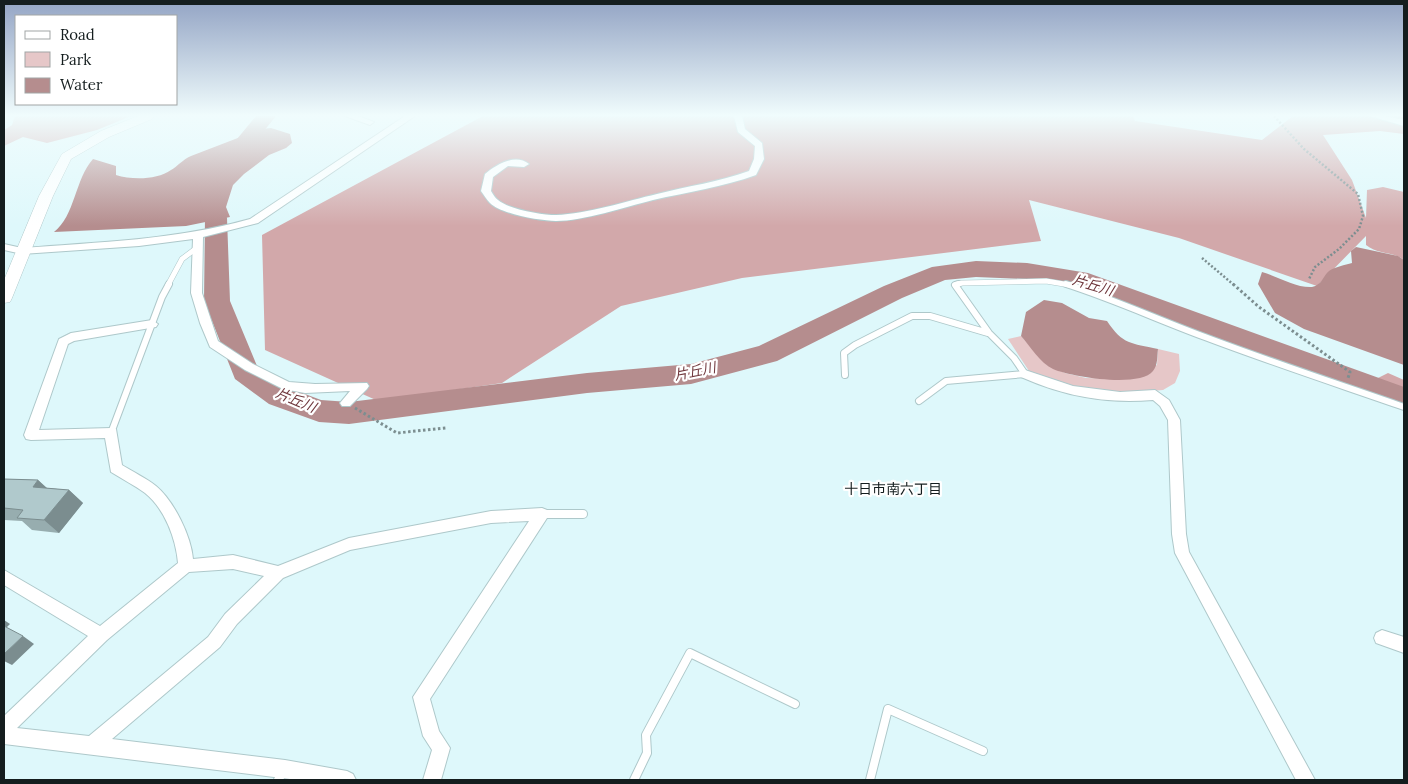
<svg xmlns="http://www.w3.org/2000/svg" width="1408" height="784" viewBox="0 0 1408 784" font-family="Lora,'Noto Sans JP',serif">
<rect width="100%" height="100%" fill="#def8fb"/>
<!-- green -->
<path fill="#e6c7c8" d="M1021,336L1047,365L1065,373L1086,378L1124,379L1157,365L1158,349L1179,354L1180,371L1175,383L1163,390L1106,395L1047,382L1029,371L1008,339Z"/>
<!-- forest -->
<path fill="#d2a8aa" d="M15,116H131L97,130L47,143L23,137L4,146V130L12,125Z
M483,116H1133L1135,121L1262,140L1293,116H1404V134L1380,131L1323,135L1352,180L1366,218L1367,190L1383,187L1404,192V260C1393,251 1378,255 1366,245V236L1317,286L1179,238L1029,200L1041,241L742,278L621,306L502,383L378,401L265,350L262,235Z
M1388,373L1404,380V390L1372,381Z"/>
<!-- water -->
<path fill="#b58d8e" d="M271,128L290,134L292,143L286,148L269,155L244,174L233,185L226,207L230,217L186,226L54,232C75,216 75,179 93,159L116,166V175C132,180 157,180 171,170C178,166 182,160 191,156L261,129Z
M1356,247L1398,256L1404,260V365L1304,329L1275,313L1258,284L1262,272C1277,276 1296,288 1312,287C1322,285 1323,276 1329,271C1335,267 1345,265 1352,263L1351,251Z
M1044,300L1062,303L1089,318L1107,321C1123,345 1131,343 1158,349C1157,356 1158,365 1153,371C1140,388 1071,377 1053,369C1040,363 1030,346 1021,336L1026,312Z"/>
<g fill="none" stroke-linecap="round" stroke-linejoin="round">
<!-- river -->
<path fill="#b58d8e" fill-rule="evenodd" d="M256,116H276L251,147L216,178L227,218L230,301L257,366L289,388L321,400L349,402L587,373L691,364L759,346L884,286L932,267L976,261L1027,263L1088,273L1404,387V409L1075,286L1027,279L976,277L945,280L902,298L777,361L691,384L587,393L349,424L319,422L269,404L235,379L204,301L205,218L194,177L237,139Z"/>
<defs>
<path id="lane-far2" d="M168,285L182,259L198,247
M955,285L962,283L1046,281L1070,285"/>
<path id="lane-far1" d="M1066,284C1113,299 1159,320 1205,337C1271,362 1338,384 1404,407
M845,375L844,353L855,345L912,316H930L988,333
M919,401L946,381L1025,374L1014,358L989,333L955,285L958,284
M111,433L162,297L169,284"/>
<path id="lane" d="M542,514H583
M278,780L284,771
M634,780L647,753L646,735L690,653L795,704
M870,780L888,709L983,751"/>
<path id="street" d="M345,116H358L374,122L370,125Z
M405,116H415L258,223L203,237L202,293L218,341L253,364L289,382L315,384L367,383L369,386L367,389L350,406H342L340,403L350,391L305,393L283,389L245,370L210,347L200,323L191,293L193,239L139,246L22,254L4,250V244L22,248C99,242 176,240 250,219Z
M734,116H742L745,129L762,143L764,159L756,175C723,187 688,192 653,200C625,207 583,221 556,221C541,221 501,214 490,203C487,200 484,195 481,191L485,174C496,165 515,153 529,164L524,167L508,166L493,177L491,191C493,194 495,198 498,200C508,209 542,215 556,215C587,214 627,201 657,194C688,186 719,182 749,171L754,159L755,146L738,132Z
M1370,116H1385L1404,120V126Z
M152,320L158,324L156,327L74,341L68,344L39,430L111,428L116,429L122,465C133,472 146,478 156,486C174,501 191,536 193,559L233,555L278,566L349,538L491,511L542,508L547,510L549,514L547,518L430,699L439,731L450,748L441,780H423L432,750L423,736L413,697L529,521L491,523L350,550L283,578L237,624L220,647L112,739L285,760L347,771L353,774L356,780H298L4,744V716L88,636L4,585V570L100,626L178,563C176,539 165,509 145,493C134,485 122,479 111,472L105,438L31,440L26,439L24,435L59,339L71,333ZM233,569L264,576L225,614L208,637L89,736L17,728L107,640L189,572Z
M1025,370L1073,386L1120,392L1155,390L1169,400L1180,420L1186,534L1189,552L1315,780H1296L1175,553L1172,534L1168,420L1160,406L1153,400C1105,404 1064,396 1021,377L1019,374Z
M1382,630L1404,637V653L1376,643L1374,638L1376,633Z"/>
<path id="secondary" d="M138,116H154L152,119L109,137L71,159L53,196L12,298L10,302L4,303V280L39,196L62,154L101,131Z"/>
</defs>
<!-- lane-far2 casing -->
<use href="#lane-far2" stroke="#aec8ca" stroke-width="6"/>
<!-- lane-far1 casing -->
<use href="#lane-far1" stroke="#aec8ca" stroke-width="8"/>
<!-- lane casing -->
<use href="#lane" stroke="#aec8ca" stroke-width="10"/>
<!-- street casing -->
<use href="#street" stroke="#aec8ca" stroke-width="2"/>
<!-- secondary casing -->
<use href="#secondary" stroke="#aec8ca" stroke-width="1"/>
<!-- path-far1 -->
<path stroke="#7c8e90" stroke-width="2.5" stroke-dasharray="2 2" stroke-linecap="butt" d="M1274,116L1304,149L1358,194L1363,216L1359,229L1339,249L1315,267L1309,279
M1202,258L1234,285"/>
<!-- path -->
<path stroke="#7c8e90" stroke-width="3" stroke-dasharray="2.5 2.5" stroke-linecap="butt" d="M1233,284L1259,307L1350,372L1348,378
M355,408L397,433L446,428"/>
<!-- lane-far2 -->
<use href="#lane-far2" stroke="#fff" stroke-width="5"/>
<!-- lane-far1 -->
<use href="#lane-far1" stroke="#fff" stroke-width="6"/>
<!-- lane -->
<use href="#lane" stroke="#fff" stroke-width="8"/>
<!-- street -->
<use href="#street" fill="#fff" fill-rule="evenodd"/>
<!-- secondary -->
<use href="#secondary" fill="#fff" fill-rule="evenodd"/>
</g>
<!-- wall -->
<path fill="#97adaf" d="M4,479L38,480L47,488L69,490L83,503L59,533L32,530L22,521L4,520Z"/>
<!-- shaded-wall -->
<path fill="#7b8d8f" d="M38,480L53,494L33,487Z
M69,490L83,503L59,533L44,520Z
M4,620L10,624L6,628L4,627Z
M23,636L34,644L12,665L4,661V654Z"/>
<!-- building -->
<path fill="#b0c9cc" stroke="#7b8d8f" d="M4,479L38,480L33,487L69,490L44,520L17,518L23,510L4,508Z
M4,626L23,636L4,654Z"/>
<!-- sky -->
<linearGradient id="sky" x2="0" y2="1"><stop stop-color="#93a4c4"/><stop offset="0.51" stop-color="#f0fcfd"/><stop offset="1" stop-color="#f0fcfd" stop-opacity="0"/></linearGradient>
<rect width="1408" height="226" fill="url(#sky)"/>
<g text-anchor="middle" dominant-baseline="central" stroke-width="4.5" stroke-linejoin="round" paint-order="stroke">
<!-- water labels -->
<g font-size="14" font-style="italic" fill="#6f373c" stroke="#fff">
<text transform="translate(1093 285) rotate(17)">片丘川</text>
<text transform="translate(695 371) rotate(-11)">片丘川</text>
<text transform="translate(296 400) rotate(23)">片丘川</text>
</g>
<!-- neighbourhood labels -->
<g font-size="14" fill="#141d1e" stroke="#fff">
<text x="893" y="489">十日市南六丁目</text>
</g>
</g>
<!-- border -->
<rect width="1408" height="784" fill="none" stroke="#141d1e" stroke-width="10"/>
<!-- legend -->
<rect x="15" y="15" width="162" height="90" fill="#ffffff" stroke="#a1a5a5"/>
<rect x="25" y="31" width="25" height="8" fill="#ffffff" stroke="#a1a5a5"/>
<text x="60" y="40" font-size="15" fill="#141d1e">Road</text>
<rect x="25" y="52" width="25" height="15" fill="#e6c7c8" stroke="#a1a5a5"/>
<text x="60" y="65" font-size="15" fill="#141d1e">Park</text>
<rect x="25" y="78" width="25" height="15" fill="#b58d8e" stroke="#a1a5a5"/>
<text x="60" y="90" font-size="15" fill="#141d1e">Water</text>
</svg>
